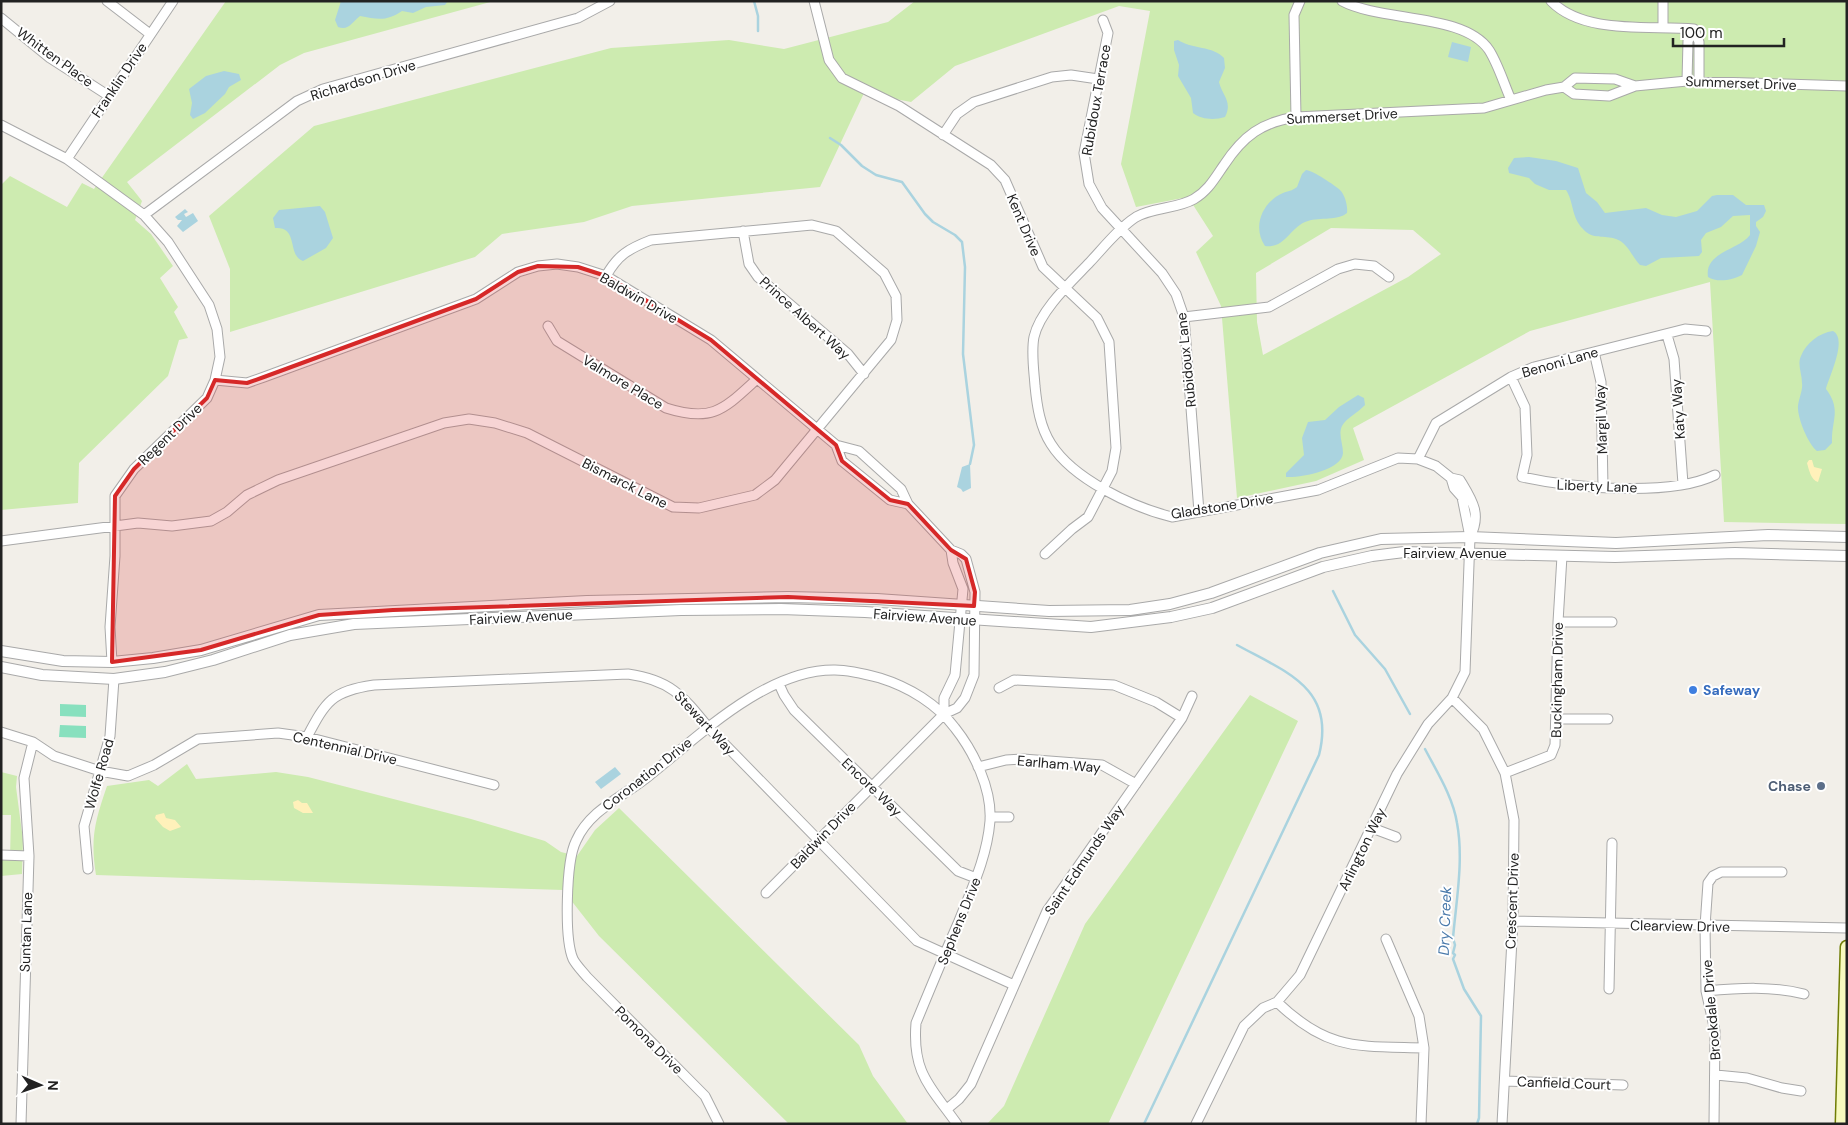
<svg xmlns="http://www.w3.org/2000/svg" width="1848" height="1125" viewBox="0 0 1848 1125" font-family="'DM Sans',sans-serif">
<rect width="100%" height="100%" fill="#f2efe9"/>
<!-- grass -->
<path fill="#cdebb0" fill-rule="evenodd" d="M226,1H494L304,53L280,65L127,182L142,201L135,220L151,234L173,266L160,278L178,307L174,312L188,338L179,340L168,376L79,463L78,503L1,510V185L10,176L67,207L82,183L94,189Z
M915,1H1847V524L1724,522L1710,282L1530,331L1353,428L1364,460L1316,481L1237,498L1221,306L1196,252L1213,236L1188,197L1136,207L1121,164L1150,11L1119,6L955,66L911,102L864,93L820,187L632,206L584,222L502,234L475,257L230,332V269L209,216L314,126L611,48L729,40L784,49L888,22ZM1331,228L1413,230L1441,254L1408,277L1263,355L1257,322L1256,273Z
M1250,695L1298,721L1108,1124H987L1004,1106L1085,924Z
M187,764L196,779L276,772L308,777L471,819L545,841L561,852L577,856L595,830L619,808L859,1045L873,1076L908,1124H789L599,936L563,890L96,875C90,838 95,821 107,786L149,780L158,786Z
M1,772L17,776L16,787L23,840L22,874L1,876V859H10L11,815H1Z"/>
<!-- sand -->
<path fill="#fff1ba" d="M1809,460H1812L1814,467L1822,469L1818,482C1811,480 1809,470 1807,463Z
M298,800L302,803H307L313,813H303L294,808L293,802Z
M164,813L166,818L175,820L181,827L170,831L163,827L155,818L156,815Z"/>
<!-- pitch -->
<path fill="#88e0be" d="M60,704L86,705V717L60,716Z
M60,725L86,726V738L59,737Z"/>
<!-- water -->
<path fill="#aad3df" d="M341,1H448L445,5L426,7L413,13L402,11C386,22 377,19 360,16C352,22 349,31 338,27L335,20Z
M1178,40C1191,49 1214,46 1224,58L1225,68L1219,82C1222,95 1233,102 1225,117C1215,120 1202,120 1193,113L1191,98L1178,76L1179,65L1174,50V41Z
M1452,42L1471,47L1468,62L1448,57Z
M224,71L239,74L241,80L229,87L225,94L205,113L193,119L190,115L192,103L189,89L206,76Z
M1529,157L1556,161L1578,168L1586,193L1597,202L1605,213L1646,208L1662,215L1676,217L1697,211L1712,196L1717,195H1733L1746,205H1764L1766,211L1763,217L1756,222V226L1760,232L1756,246L1742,275C1733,280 1717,283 1708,277C1704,252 1739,250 1750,235V215L1733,216L1721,227L1706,233L1701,240L1702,252L1699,256L1661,258L1646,266L1640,265C1632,257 1628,243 1616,239C1604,235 1593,240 1583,229C1571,217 1574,202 1566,190H1549L1535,184L1529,178L1509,173L1508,168L1514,158Z
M1306,170C1312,170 1336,186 1340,190C1345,195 1348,206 1347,213C1338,221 1320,217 1308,221C1290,226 1286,249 1265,246C1252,227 1262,202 1283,193C1288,191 1292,191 1297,187L1302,174Z
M320,206L325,212L333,238L326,248L303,261C287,256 299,226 275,228L273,218L279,210Z
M185,209L188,212L184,214L186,217L193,213L198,221L183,232L177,226L182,220H178L175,217Z
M1833,331C1848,339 1829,377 1826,389C1842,410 1831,420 1832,443L1825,450L1817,451C1808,444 1797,417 1798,406C1799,398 1803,390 1802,383C1802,374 1797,364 1801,356C1806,343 1819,333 1833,331Z
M1358,395L1364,398L1365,405C1358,413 1346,418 1342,426C1338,434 1343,444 1343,453C1342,470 1301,478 1286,477V473L1304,455L1302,438L1308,422L1325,420L1339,407Z
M970,464L971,488L963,492L961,489L957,487L962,467Z
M615,767L621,774L601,789L595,782Z"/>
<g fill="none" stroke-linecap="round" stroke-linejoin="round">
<!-- stream -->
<path stroke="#aad3df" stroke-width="2.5" d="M754,1L758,16V31
M830,138L841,145L862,166L876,175L902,182L925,214L933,222L955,235L962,242L965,267L963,354L974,445L970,464
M1333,591L1355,635L1385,669L1410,714
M1425,749C1437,772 1453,797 1457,823C1464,860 1456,902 1453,938L1455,945L1453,953L1455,955L1453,959L1464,989L1481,1016L1479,1118L1477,1124
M1144,1124L1319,755C1336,688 1286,672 1237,645"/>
<defs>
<path id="minor" d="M107,1L150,34
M814,1L829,60L842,78L899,106L991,165L1005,180L1043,267L1097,318L1109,342L1116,448L1112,471L1088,517L1072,529L1045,554
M1342,1C1381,22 1464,13 1489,50C1498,64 1504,84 1511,100
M1551,1C1584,35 1650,25 1694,29
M1,18L50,58L109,96
M1103,20L1108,33L1084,153L1089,184L1102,208L1162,273L1176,294L1184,317L1199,512
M1663,27V1
M1687,81L1688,41L1694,29L1699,42V81
M1564,87L1574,94L1609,96L1635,86L1687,81L1847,86
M1296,117L1294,15L1300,1
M1,125L67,159L144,215L168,242L209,305L217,329L220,357L215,380L207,398L134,469L115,496V556L110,627L112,662
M943,135L957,114L974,102L1052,77L1071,75L1098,79
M67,159L173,1
M144,215L297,101L323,89L578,18L610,1
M743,231L749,264L758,277L848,354L864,374
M1184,317L1269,307L1338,269L1355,264L1374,266L1389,277
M548,326L557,341L666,408C713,423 724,409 757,379
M1667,335L1674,359L1683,484
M1594,352L1601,382L1603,487
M1511,377L1525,407L1527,455L1522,477C1571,488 1670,497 1715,475
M215,380L247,383L264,377L476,299L518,272L538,266L557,264L578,267L606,276L711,340L836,445L859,451L901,489L908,504L951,550L961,554L966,559L975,592L974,675L965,698L957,708L944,714L766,893
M836,445L842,461L890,500L908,504
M1418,459L1436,423L1511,377L1534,367L1685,329L1706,331
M1470,537C1482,514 1472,500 1460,480L1451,478L1436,466L1418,459L1398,458L1318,490L1172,517C1132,507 1073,479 1051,444C1040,427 1037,406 1035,386C1034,371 1031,352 1034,337C1040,310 1072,281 1090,262C1104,247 1119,228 1136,217C1153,207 1177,209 1194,199C1208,191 1215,178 1224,165C1243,136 1262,122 1296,117L1484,108L1546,90L1564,87L1575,78L1615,79L1635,86
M1,541L138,523L172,526L211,521L227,512L247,495L278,480L444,423L469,419L495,423L527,433L673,507L699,508L755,495L775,480L891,340L897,320L896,296L884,273L836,231L812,225L651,240C628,249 618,255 606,276
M1558,622H1612
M779,684L784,695L794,710L958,871L976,878
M999,688L1014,680L1114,685L1156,702L1182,718
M1452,698L1483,729L1505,773L1514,820L1513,921L1502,1124
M944,714V698L955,675L963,589L953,563L951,550
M1556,719H1608
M1,732L33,742L54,756L100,771L128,776L154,765L198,739L278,733L307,737L494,785
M307,737C326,701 332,691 374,685L628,674C670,680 682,695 708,727L917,941L1014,985
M978,767L1006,760L1023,759L1102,765L1136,784
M1505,773L1551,755L1555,745L1558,622L1562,556
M990,817H1009
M1372,828L1396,837
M1,855L29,856
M88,869L84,826L110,736L114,679
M1513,921L1847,928
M1386,939L1419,1016L1424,1048L1421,1124
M1609,989L1612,843
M1706,991C1739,988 1772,986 1804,994
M1277,1002C1328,1051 1357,1046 1424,1048
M1716,1075L1747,1078L1782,1088L1801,1091
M1505,1081L1623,1085
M947,1109L959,1099L971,1084L1047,911L1182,718L1192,696
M21,1124L29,856L24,778L33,742
M719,1124L705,1096L587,977C583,972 576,965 573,959C564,938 566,861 576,841C590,809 625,796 650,775C700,735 767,669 835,670C850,670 865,674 880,678C909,687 937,704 955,728C974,752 992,789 990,821C987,857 972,888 959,921C944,955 930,989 916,1023C912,1073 930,1086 957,1124
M1196,1124L1244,1026L1263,1008L1277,1002L1300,975L1397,774L1428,724L1452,698L1465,672L1470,537L1462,497L1454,488L1451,478
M1714,1124L1715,1031L1706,991L1705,926L1708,883L1713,876L1721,872H1782"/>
<path id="tertiary" d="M1,651L63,661L112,662L153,658L201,650L319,615L587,601L788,597L877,599L1049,611L1130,610L1170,604L1211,593L1320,553L1381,539L1470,537L1616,543L1768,535L1847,537
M1,667L42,675L114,679L165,672L213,660L290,635L354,624L681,610L781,609L865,612L1091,627L1171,617L1212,608L1323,567L1372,556L1404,552L1615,557L1735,553L1847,556"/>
<path id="secondary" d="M1842,1124L1847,947"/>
</defs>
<!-- minor casing -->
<use href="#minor" stroke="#a9a9a9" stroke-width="11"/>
<!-- tertiary casing -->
<use href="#tertiary" stroke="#a9a9a9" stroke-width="12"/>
<!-- secondary casing -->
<use href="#secondary" stroke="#707d05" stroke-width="15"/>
<!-- minor -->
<use href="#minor" stroke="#fff" stroke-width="9"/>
<!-- tertiary -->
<use href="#tertiary" stroke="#fff" stroke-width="10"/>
<!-- secondary -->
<use href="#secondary" stroke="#f7fabf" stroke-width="12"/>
</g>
<!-- marked area -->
<path fill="#d62828" fill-opacity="0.2" stroke="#d62828" stroke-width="4" stroke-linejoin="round" d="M538,266L578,267L606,276L711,340L836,445L842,461L890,500L908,504L951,550L966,559L975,592L974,606L788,597L393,610L319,615L201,650L112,662L115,496L134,469L207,398L215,380L247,383L264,377L476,299L518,272Z"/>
<!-- markers -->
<circle fill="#3f7fe0" stroke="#fff" stroke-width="2" cx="1693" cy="690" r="5"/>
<circle fill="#5c6f8a" stroke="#fff" stroke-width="2" cx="1821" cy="786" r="5"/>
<g text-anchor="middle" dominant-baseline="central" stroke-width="4" stroke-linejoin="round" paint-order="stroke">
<!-- street labels -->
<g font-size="14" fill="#222" stroke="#fff">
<text transform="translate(55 57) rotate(36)">Whitten Place</text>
<text transform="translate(119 80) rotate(-56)">Franklin Drive</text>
<text transform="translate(363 80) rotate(-17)">Richardson Drive</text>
<text transform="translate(1741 83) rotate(2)">Summerset Drive</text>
<text transform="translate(1096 100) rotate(-80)">Rubidoux Terrace</text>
<text transform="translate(1342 116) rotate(-3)">Summerset Drive</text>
<text transform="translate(1024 225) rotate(67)">Kent Drive</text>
<text transform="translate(639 298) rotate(30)">Baldwin Drive</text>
<text transform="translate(805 318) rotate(42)">Prince Albert Way</text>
<text transform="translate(1186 360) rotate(-96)">Rubidoux Lane</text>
<text transform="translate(1560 362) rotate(-16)">Benoni Lane</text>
<text transform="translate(623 382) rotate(31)">Valmore Place</text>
<text transform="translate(1678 409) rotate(-94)">Katy Way</text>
<text transform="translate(1601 419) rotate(-92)">Margil Way</text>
<text transform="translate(170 434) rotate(-44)">Regent Drive</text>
<text transform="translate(625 483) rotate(27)">Bismarck Lane</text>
<text transform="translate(1597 486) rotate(2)">Liberty Lane</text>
<text transform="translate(1222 506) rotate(-9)">Gladstone Drive</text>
<text x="1455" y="553">Fairview Avenue</text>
<text transform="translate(521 617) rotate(-3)">Fairview Avenue</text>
<text transform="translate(925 617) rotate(4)">Fairview Avenue</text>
<text transform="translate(1557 680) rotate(-89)">Buckingham Drive</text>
<text transform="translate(705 723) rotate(47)">Stewart Way</text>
<text transform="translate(345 748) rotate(13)">Centennial Drive</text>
<text transform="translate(1059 764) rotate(5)">Earlham Way</text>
<text transform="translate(99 774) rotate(-74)">Wolfe Road</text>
<text transform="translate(647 774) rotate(-38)">Coronation Drive</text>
<text transform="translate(872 787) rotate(44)">Encore Way</text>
<text transform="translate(823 835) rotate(-46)">Baldwin Drive</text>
<text transform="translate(1362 849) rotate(-64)">Arlington Way</text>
<text transform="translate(1084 860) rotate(-56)">Saint Edmunds Way</text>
<text transform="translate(1512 901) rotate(-88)">Crescent Drive</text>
<text transform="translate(959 921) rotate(-68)">Sephens Drive</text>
<text transform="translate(1680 926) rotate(1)">Clearview Drive</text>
<text transform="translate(26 932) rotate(-88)">Suntan Lane</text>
<text transform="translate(1711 1010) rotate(-95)">Brookdale Drive</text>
<text transform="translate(649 1040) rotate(45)">Pomona Drive</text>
<text transform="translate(1564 1083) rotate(2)">Canfield Court</text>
</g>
<!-- shop labels -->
<g font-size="14" font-weight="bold" fill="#366cbe" stroke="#fff" text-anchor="start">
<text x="1703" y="690">Safeway</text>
</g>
<!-- service labels -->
<g font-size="14" font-weight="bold" fill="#4e5e75" stroke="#fff" text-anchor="end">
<text x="1811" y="786">Chase</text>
</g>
<!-- water labels -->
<g font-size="15" font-style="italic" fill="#4a7aab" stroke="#fff">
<text transform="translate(1445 921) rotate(-88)">Dry Creek</text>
</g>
</g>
<!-- border -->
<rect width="1848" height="1125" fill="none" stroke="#222222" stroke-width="5"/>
<!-- north arrow -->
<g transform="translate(40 1085) rotate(92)" stroke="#ffffff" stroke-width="4" paint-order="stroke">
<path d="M0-4L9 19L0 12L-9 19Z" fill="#222222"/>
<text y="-8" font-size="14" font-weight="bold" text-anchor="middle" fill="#222222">N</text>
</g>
<!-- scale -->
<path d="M1673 38v8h111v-8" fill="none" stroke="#222222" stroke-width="2.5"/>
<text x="1680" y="38" font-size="15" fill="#222222" stroke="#ffffff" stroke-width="4" paint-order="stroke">100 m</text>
</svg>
